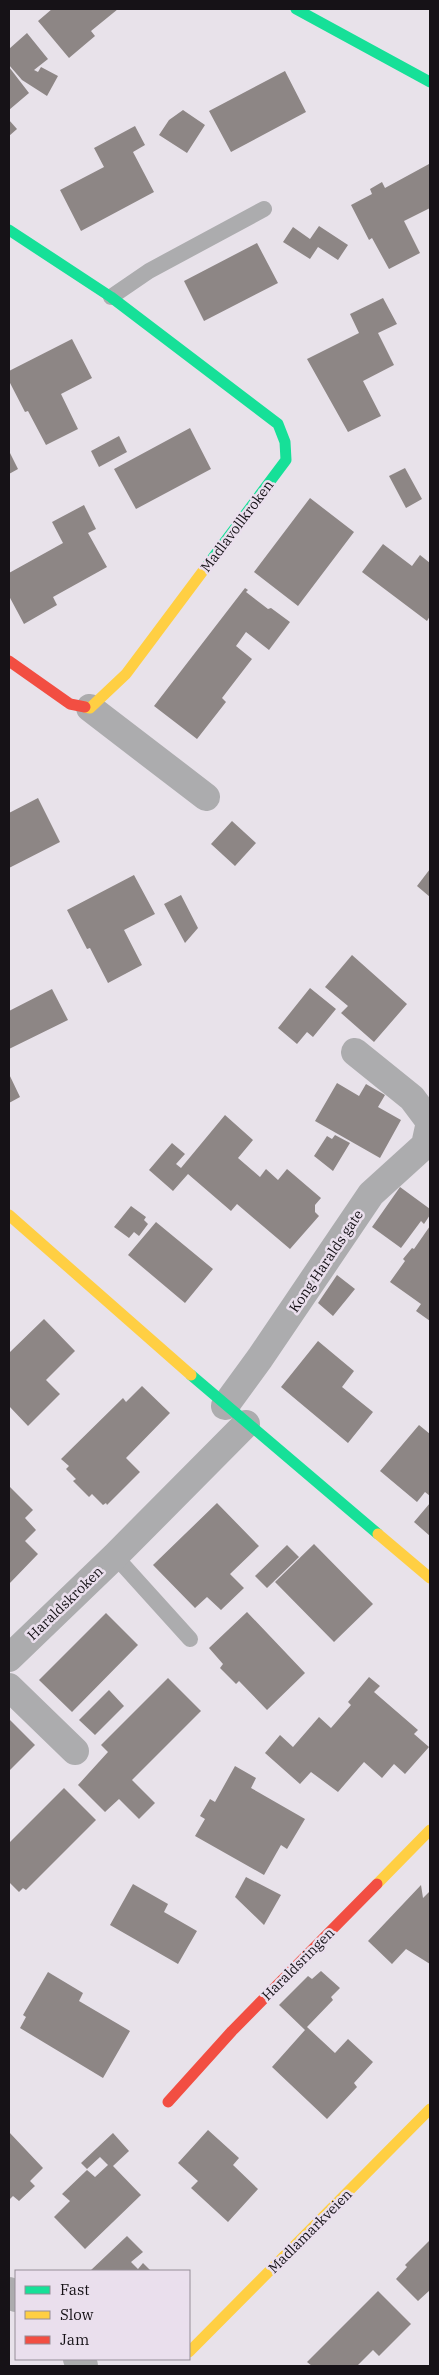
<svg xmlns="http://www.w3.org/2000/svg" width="439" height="2375" viewBox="0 0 439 2375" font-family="'IBM Plex Serif',serif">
<rect width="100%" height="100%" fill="#e8e2ea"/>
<!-- building -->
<path fill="#8d8685" d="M52,9H118L91,31L95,36L69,58L38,21Z
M27,33L48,59L34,70L38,72L41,67L58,76L47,96L22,80L9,65V49Z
M9,67L29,93L9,110Z
M285,71L306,112L231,152L209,111Z
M183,110L205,125L187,153L159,135L169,120Z
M9,120L17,129L9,136Z
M135,126L145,145L133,152L154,192L81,231L60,190L104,167L94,148Z
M429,164L430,208L404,221L420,253L389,269L372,238L369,240L351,205L372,194L370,189L382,182L385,188Z
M319,226L348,245L338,260L318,247L310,259L283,242L293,227L310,239Z
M257,243L278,283L204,321L184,281Z
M383,298L397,324L378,333L394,365L363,381L381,416L348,432L307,359L359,333L350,314Z
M72,339L92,378L61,394L78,429L46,445L28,411L25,412L9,381V371Z
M190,428L211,469L136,509L114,469Z
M119,436L127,452L99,467L91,451Z
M9,451L18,469L9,474Z
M405,468L422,499L406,508L389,476Z
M310,498L354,532L298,606L254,572Z
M84,505L96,529L88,533L107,567L53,597L57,605L24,624L9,596V573L63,543L52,522Z
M383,544L412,566L420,555L430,563V616L427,621L362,572Z
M245,588L248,590L246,592L268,609L271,608L290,622L269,650L246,632L236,646L252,659L222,698L226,702L197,739L154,706Z
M38,798L60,842L9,868V813Z
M232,821L256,843L235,866L211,844Z
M430,869V897L417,886Z
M134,875L155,914L124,930L142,965L108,983L90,948L87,949L67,910Z
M181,895L198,928L185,943L164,904Z
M352,955L407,1004L374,1042L341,1013L348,1006L325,987Z
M310,988L336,1009L313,1037L307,1032L297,1044L278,1028Z
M52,989L68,1020L9,1049V1011Z
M9,1074L20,1097L9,1103Z
M337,1083L359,1096L366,1084L385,1095L378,1107L401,1120L380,1158L315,1121Z
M225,1115L253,1140L238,1158L260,1177L266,1169L278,1180L287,1169L321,1198L315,1205V1212L319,1216L290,1249L237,1204L231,1211L188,1174L173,1191L149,1170L172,1143L185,1154L176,1164L181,1168Z
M335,1135L350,1143L333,1171L314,1156L327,1136L332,1139Z
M400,1187L430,1209V1215L424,1224L421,1221L401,1248L372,1227Z
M131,1206L146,1217L144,1220L148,1224L139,1236L134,1232L129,1238L114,1227Z
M156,1222L213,1269L185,1303L128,1255Z
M430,1226V1321L416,1311L421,1304L390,1282L405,1261L403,1259L412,1248L414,1249Z
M337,1275L355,1289L333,1316L318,1303Z
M44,1319L75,1351L46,1380L60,1394L28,1426L9,1406V1353Z
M318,1341L354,1371L342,1387L373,1412L348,1443L281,1387Z
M142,1386L170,1413L126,1458L140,1472L107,1505L106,1503L103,1505L92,1494L89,1497L73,1481L76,1479L66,1469L69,1466L61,1459L123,1398L126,1402Z
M419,1425L430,1434V1496L425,1492L417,1502L380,1471Z
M9,1486L33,1510L25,1518L36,1530L25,1541L38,1554L9,1584Z
M217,1503L259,1546L230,1574L244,1588L221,1610L207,1597L195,1608L153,1565Z
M430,1503V1536L414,1522Z
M314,1544L373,1604L334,1642L275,1582Z
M287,1545L299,1557L267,1588L255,1576Z
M247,1612L305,1673L267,1710L239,1681L236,1684L220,1668L223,1664L209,1648Z
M106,1613L138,1645L72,1712L39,1680Z
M369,1677L380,1686L374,1692L418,1730L414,1734L429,1747L405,1774L394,1764L382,1778L364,1762L338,1792L311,1772L300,1784L265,1753L280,1735L293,1747L319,1717L331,1728L351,1705L348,1702Z
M168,1678L201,1711L132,1780L155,1803L139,1819L119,1799L105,1812L78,1785L108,1752L101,1745Z
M109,1690L124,1706L95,1735L79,1720Z
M9,1719L35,1745L9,1771Z
M235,1766L256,1778L251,1788L305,1819L287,1849L281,1845L264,1875L195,1836L205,1819L200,1816L210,1799L215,1802Z
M64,1788L96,1820L26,1890L23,1888L19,1892L9,1882V1843Z
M246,1877L281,1895L264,1925L235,1897Z
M133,1884L168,1904L164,1912L197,1931L178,1964L110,1925Z
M421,1885L423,1898L430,1891V1964L406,1949L392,1964L368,1941Z
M321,1971L340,1988L331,1997L333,2000L307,2027L335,2053L348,2039L373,2062L354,2083L357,2087L327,2119L272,2067L305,2030L279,2005L308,1976L312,1979Z
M48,1972L83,1993L79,2001L130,2031L103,2078L20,2028L26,2017L23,2015Z
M208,2130L239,2158L233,2165L258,2189L228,2222L191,2188L198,2181L178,2163Z
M9,2132L43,2168L30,2181L35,2186L19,2201L13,2196L9,2200Z
M113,2133L129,2151L113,2166L141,2195L85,2249L54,2217L70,2201L62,2194L87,2170L95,2177L108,2165L100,2157L87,2169L81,2163Z
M127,2236L143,2252L131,2262L138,2269L143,2263L151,2271H90Z
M430,2240V2290L418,2301L396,2279L407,2267L405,2265Z
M378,2291L411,2324L379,2356L373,2350L357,2366H312L307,2362Z"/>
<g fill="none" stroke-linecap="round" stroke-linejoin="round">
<!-- lane -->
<path stroke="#acacae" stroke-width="16" d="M111,297L149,271L264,209
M115,1556L190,1639"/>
<!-- street -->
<path stroke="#acacae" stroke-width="28" d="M90,708L206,797
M355,1052L412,1098L430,1122
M225,1406L260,1358L371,1194L425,1145L430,1122
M9,1658L115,1556L246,1424
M9,1687L75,1751
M9,2291L16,2298
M77,2359L84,2366"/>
<!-- fast -->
<path stroke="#16e098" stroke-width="11" d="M296,9L430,82
M9,230L111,297L278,424L285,442L286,460L206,567
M191,1375L378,1534"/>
<!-- slow -->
<path stroke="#ffcf43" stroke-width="11" d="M85,707L90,708L126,674L206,567
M9,1215L191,1375
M378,1534L430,1578
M377,1884L430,1830
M189,2352L430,2109"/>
<!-- jam -->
<path stroke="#f24e42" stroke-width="11" d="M9,661L70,704L85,707
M168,2102L232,2031L377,1884"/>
</g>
<g text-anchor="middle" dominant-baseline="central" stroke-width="5" stroke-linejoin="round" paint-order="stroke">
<!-- street labels -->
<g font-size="14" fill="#161217" stroke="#eadfed">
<text transform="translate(237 526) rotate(-53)">Madlavollkroken</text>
<text transform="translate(326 1261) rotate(-56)">Kong Haralds gate</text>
<text transform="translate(65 1603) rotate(-44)">Haraldskroken</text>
<text transform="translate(298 1964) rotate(-45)">Haraldsringen</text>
<text transform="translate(310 2231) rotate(-45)">Madlamarkveien</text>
</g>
</g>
<!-- border -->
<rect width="439" height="2375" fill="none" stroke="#161217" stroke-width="20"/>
<!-- legend -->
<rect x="15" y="2270" width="175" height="90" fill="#eadfed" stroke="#958d97"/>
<rect x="25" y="2286" width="25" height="8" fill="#16e098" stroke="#958d97"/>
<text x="60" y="2295" font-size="15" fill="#161217">Fast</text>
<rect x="25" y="2311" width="25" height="8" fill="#ffcf43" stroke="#958d97"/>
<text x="60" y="2320" font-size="15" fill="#161217">Slow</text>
<rect x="25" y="2336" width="25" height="8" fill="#f24e42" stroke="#958d97"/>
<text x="60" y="2345" font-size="15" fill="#161217">Jam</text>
</svg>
